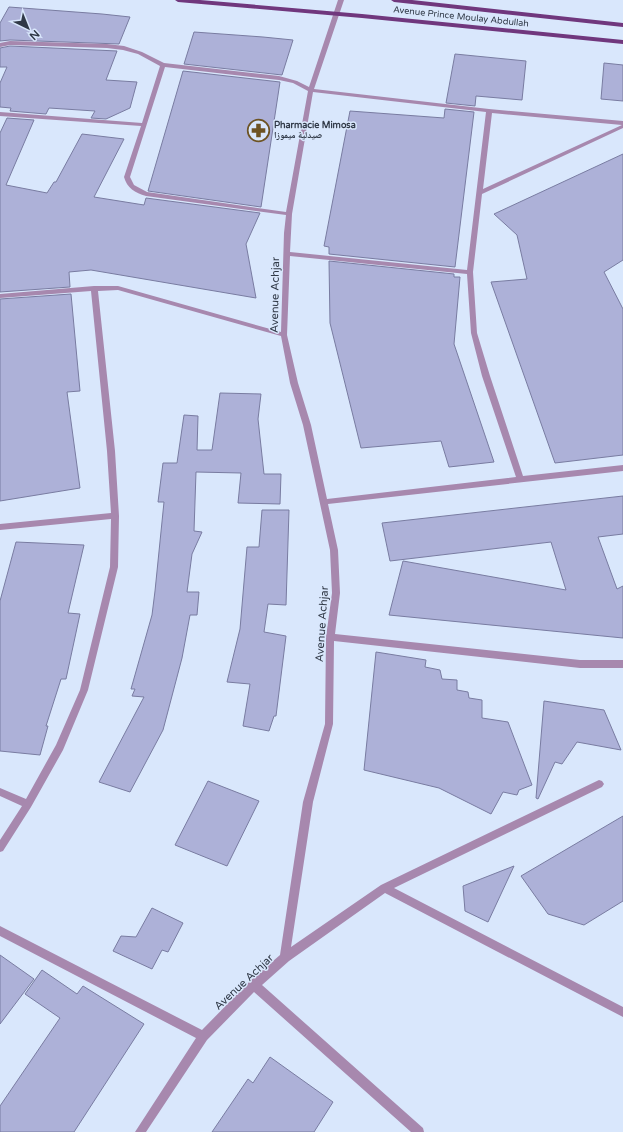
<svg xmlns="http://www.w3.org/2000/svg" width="623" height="1132" viewBox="0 0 623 1132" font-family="'Varela Round','Noto Naskh Arabic',sans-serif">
<rect width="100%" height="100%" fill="#d9e7fc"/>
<!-- building -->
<path fill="#adb1d8" stroke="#797ca1" d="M9,7L102,14L130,17L119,44L10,40L0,41V23Z
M194,32L263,37L293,40L282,75L184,64Z
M10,46L117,51L106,80L137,82L130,108L106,119L91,118L95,111L49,108L46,114L10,111L11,108L0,107V83L7,67H0V48Z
M455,54L526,61L522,100L476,96L475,106L446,103Z
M604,63L623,65V101L601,99Z
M183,71L280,82L261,207L148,191Z
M445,109L474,112L455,267L329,254V247L324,246L350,111L444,118Z
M7,118L34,120L6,185L47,193L54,182H56L82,134L124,139L94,197L144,205L146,198L260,213L246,244L256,298L91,270L69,272L70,287L0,292V133Z
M623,154V260L604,272L623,309V455L555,463L491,282L527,279L517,235L494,214Z
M329,261L454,274V277H460L454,344L494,462L449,467L441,441L361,448L330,323Z
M71,294L80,391L67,392L80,488L0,501V299Z
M220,393L261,394L258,419L264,474H281L280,504L238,503L241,473L196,472L194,531L202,532L192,554L187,592H199L197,615H190L182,658L163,730L130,792L99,782L144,697L132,696L135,689H131L152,615L155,591L164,502H158L163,463H177L184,415L198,416L197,450H212Z
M623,496V534L598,537L617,589L623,586V638L389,615L403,561L566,590L551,542L390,561L382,523Z
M262,510H289L286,605L268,604L264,632L286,636L276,716H274L269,731L243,726L250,684L227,682L240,629L247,547H259Z
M16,542L84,545L68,613L80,614L66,679H61L46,726H48L40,755L0,751V601Z
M376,652L426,660L425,667L440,670L442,679L457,680V690L468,692L469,698L482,700V718L508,722L532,785L519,790L517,795L503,792L491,814L439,788L364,770Z
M544,701L604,710L621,750L577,742L562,764L555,762L538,799L536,798Z
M208,781L259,801L227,866L175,845Z
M623,816V901L584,925L548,914L521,876Z
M514,866L488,922L465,911L463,886Z
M152,908L183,923L168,952L162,950L152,969L113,951L121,936L136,937Z
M0,955L34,979L0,1024Z
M42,970L77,994L83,986L144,1024L74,1132H0V1106L60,1018L25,994Z
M270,1057L333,1102L314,1132H212L248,1079L253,1083Z"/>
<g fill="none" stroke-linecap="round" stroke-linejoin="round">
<!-- minor -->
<path fill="#a788ae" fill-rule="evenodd" d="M338,0H344L314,89L489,109L623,121V128L482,194L473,272L477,333L490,376L523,476L623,465V471L328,504L338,550L340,593L335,634L580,660H623V668H580L334,641L333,724L313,802L291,947L381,885L599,780L602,781L604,784L602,787L394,888L623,1007V1017L385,893L289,961L262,985L423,1128L424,1132H411L254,992L207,1040L146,1132H135L196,1038L0,936V926L202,1030L250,981L280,955L303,802L325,724L326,637L332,593L330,550L303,425L290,383L281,336L118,290L98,291L115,451L119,516L118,567L88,690L63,750L31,807L3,851L0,852V840L22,806L0,796V788L26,799L56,745L80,690L110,567L111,519L0,530V524L111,513L107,451L91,291L0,298V294L94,286H118L281,332L284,233L286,215L146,196C135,193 127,188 124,177L141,126L0,116V112L142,123L160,66L138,54L123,50L107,48L10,45L0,47V43L10,41L107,44L124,46L142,52L164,63L279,76L297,81L309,87ZM165,67L279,80L293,83L308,91L286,212L147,192L134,185L130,177ZM313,92L486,112L467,270L290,252L292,214ZM492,113L622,125L483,189ZM290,256L467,274L471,333L482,376L516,477L327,499L311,425L298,383L287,335Z"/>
<!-- primary -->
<path fill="#70377d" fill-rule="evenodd" d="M175,0H200L362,14L623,40V44L362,18L178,2Z
M391,0H412L623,23V27L394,2Z"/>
</g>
<!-- icons -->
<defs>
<symbol id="pharmacy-ring" viewBox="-11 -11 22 22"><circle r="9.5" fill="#d9e7fc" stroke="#6d5324" stroke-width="1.5"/><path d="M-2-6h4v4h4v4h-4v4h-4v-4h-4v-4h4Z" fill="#6d5324"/></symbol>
</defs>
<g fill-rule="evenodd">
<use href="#pharmacy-ring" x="246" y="118" width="25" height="25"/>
</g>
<g text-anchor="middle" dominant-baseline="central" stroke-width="3" stroke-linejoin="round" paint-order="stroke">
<!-- far-street labels -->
<g font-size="9" fill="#303947" stroke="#d9e7fc">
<text transform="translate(461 17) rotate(6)">Avenue Prince Moulay Abdullah</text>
</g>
<!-- far-poi labels -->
<g font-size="9" font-weight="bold" fill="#303947" stroke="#d9e7fc" text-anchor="start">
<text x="274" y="125">Pharmacie Mimosa<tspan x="274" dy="10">صيدلية ميموزا</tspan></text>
</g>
<!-- street labels -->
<g font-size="11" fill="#303947" stroke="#d9e7fc">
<text transform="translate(275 295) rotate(-89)">Avenue Achjar</text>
<text transform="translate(322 624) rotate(-86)">Avenue Achjar</text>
<text transform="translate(244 982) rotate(-43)">Avenue Achjar</text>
</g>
</g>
<!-- north arrow -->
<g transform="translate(28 28) rotate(137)" stroke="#d9e7fc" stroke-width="3" paint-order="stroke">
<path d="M0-3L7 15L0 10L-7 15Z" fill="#303947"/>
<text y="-6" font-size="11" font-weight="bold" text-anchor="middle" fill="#303947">N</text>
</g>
</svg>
